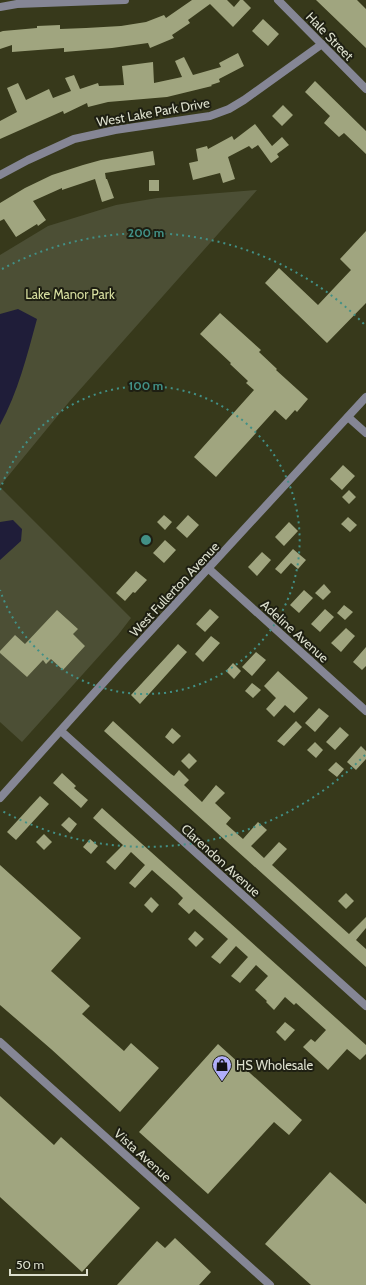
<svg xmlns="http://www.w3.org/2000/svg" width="366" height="1285" viewBox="0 0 366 1285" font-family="Cabin,sans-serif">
<rect width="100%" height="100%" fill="#37391b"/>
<!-- green -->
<path fill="#4c4f35" d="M257,190L69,402L0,486V255L48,226L116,205L157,198Z
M0,487L131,618L118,635L22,742L0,722Z"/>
<!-- water -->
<path fill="#1f1d39" d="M18,309L37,319C27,356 18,392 0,425V314Z
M13,520L22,529L21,541L0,560V522Z"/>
<!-- building -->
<path fill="#a0a57f" d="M192,0H227L234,7L240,0H243L251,8L233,27L210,4L188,20L190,23L172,35L174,38L150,48L148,43L112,48L64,52V48L12,52V45L0,49V32L3,31L37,28V26L60,25V29L86,28L121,26L146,22L164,15L166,18Z
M316,0H357L366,9V48Z
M263,19L279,34L268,46L252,31Z
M238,53L244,66L219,79L220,82L211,85L212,86L167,97L108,102L88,107L87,103L64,114L63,111L0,139V121L17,112L7,88L18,83L26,100L49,89L53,98L71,91L65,78L74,75L80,89L98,83L99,86L124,85L122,66L153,62L154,83L182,77L175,61L184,57L193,75L221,67L219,63Z
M315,81L366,131V154L344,133L339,137L324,123L330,116L305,92Z
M283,105L293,115L282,126L272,116Z
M255,124L272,146L282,137L289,145L277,154L279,157L271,163L258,145L252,149L249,146L228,157L235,179L223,183L220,173L193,180L189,163L198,161L196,149L207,146L208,149L232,136L234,140Z
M153,151L155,165L105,173L106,179H107L114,198L102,202L95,179L62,190V188L33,201L46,220L38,226L37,224L16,237L4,219L0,221V203L25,188L52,175L83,165L101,160Z
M149,180H159V191H149Z
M366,231V303L327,343L265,283L279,268L318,305L351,270L340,259Z
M220,313L261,350L259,352L277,369L276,370L308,399L297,412L295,410L286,420L275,410L255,432L256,433L216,477L194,457L254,390L246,383L248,381L230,364L231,363L200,334Z
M343,465L355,476L342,490L330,479Z
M349,490L356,497L349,504L342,497Z
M164,515L172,522L165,530L157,522Z
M188,515L199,525L187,538L176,528Z
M348,517L357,525L350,532L341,524Z
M289,522L298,531L284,546L275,537Z
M165,540L176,550L164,563L153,553Z
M293,549L306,560L298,569L291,563L281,574L275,569Z
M262,552L271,560L257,576L248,567Z
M136,571L147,580L135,593L133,592L125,601L116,593Z
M324,584L331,592L323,600L315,593Z
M304,590L313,598L299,613L290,605Z
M344,605L353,612L345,620L337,613Z
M210,609L219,617L205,632L196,624Z
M325,609L334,617L320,632L311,624Z
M57,610L78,629L73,634L85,646L63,670L51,659L46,664L43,660L27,677L0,653V651L15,635L25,644Z
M346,628L355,636L341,652L331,643Z
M211,636L220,643L203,662L195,654Z
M178,644L187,652L140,704L131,695Z
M366,647V666L362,670L353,662Z
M256,652L266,660L252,676L242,667Z
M233,663L241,671L234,679L226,671Z
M278,671L308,698L294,713L285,705L274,717L266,709L276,698L264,686Z
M252,683L261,690L253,698L245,691Z
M319,708L329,716L315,732L305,723Z
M113,721L171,774L174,776L179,770L189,780L184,785L202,802L216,785L225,793L215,803L231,818L226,824L243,839L258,822L267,830L251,846L264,858L279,842L287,849L272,865L349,934L366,917V928L356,940L366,949V967L104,731Z
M296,721L302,727L284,746L277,741Z
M340,727L349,735L335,750L326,742Z
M172,728L181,736L173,744L165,737Z
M315,742L323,750L316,758L307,750Z
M361,746L366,751V759L356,770L347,762Z
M189,753L197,761L189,769L181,761Z
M336,762L344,769L337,777L328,770Z
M62,773L76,786L74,788L88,800L81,808L53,783Z
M40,796L49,804L16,840L7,832Z
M102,808L366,1045V1054L360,1060L347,1049L328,1070L303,1047L311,1039L315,1042L326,1030L296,1003L294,1005L285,997L274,1010L266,1002L267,1001L255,990L268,976L256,965L240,983L231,976L248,957L236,946L220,964L211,957L228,939L194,909L189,914L178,904L183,898L177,892L152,870L135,888L129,883L145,865L131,852L115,870L106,862L123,845L93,818Z
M69,817L77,824L70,833L61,825Z
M44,834L52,842L44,850L36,842Z
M90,839L98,846L91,854L83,847Z
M0,865L81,938L51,971L90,1006L82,1014L124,1051L131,1043L159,1068L120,1112L51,1049L0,1005Z
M346,893L354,901L346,909L338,901Z
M151,897L159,905L152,913L144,905Z
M195,931L204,939L196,947L188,939Z
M285,1022L295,1030L285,1041L276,1032Z
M218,1044L302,1120L289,1135L274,1122L208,1194L139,1132Z
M0,1096L54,1145L61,1137L140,1208L82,1272L0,1197Z
M330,1172L366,1204V1285H311L265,1244Z
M175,1238L211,1272L199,1285H117L157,1241L165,1248Z"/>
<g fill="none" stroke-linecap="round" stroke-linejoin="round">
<!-- minor -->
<path stroke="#858695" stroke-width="8" d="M278,0L366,89
M0,7L17,4L125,0
M0,175L28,160L74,139L115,130L210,116L229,109L244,100L322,44
M348,417L366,433
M209,569L366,711
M61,731L366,1006
M0,1042L270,1285"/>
<!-- tertiary -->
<path stroke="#858695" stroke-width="8" d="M0,798L122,662L366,397"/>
</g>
<!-- distance rings -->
<g fill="none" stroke="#429086" stroke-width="2" stroke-dasharray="2 4">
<path d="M0 490A154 154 0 1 1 0 590"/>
<path d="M365 755A307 307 0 0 1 2 811M2 269A307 307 0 0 1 365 325"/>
</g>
<!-- icons -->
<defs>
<symbol id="shop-pin" viewBox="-11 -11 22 30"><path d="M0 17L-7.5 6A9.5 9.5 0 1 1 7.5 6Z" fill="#b0aefa" stroke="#1e1f12"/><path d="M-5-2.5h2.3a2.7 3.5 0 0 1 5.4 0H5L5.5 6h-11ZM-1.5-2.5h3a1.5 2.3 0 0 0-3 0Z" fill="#111"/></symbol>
</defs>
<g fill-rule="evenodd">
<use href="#shop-pin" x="211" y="1054" width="22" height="30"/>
</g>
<g text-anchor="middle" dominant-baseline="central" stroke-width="4" stroke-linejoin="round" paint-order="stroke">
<!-- street labels -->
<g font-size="13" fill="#dde0ce" stroke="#1e1f12">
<text transform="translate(330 36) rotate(46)">Hale Street</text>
<text transform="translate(153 112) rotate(-10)">West Lake Park Drive</text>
<text transform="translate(174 589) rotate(-47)">West Fullerton Avenue</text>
<text transform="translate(295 631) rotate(42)">Adeline Avenue</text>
<text transform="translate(221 860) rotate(42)">Clarendon Avenue</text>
<text transform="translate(143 1155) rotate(42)">Vista Avenue</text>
</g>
<!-- park labels -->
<g font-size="13" fill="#d7de9f" stroke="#1e1f12">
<text x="70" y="294">Lake Manor Park</text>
</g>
<!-- poi labels -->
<g font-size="13" fill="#dde0ce" stroke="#1e1f12" text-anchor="start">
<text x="236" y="1065">HS Wholesale</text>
</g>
</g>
<circle cx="146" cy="540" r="6" fill="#429086" stroke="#1e1f12" stroke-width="2"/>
<g font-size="12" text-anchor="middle" font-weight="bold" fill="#429086" stroke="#1e1f12" stroke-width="4" stroke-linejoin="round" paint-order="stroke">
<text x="146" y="237">200 m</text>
<text x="146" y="390">100 m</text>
</g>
<!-- scale -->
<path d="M10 1269v6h77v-6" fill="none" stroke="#dde0ce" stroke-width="2"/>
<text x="16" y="1269" font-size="12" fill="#dde0ce" stroke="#1e1f12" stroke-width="3" paint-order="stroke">50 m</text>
</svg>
